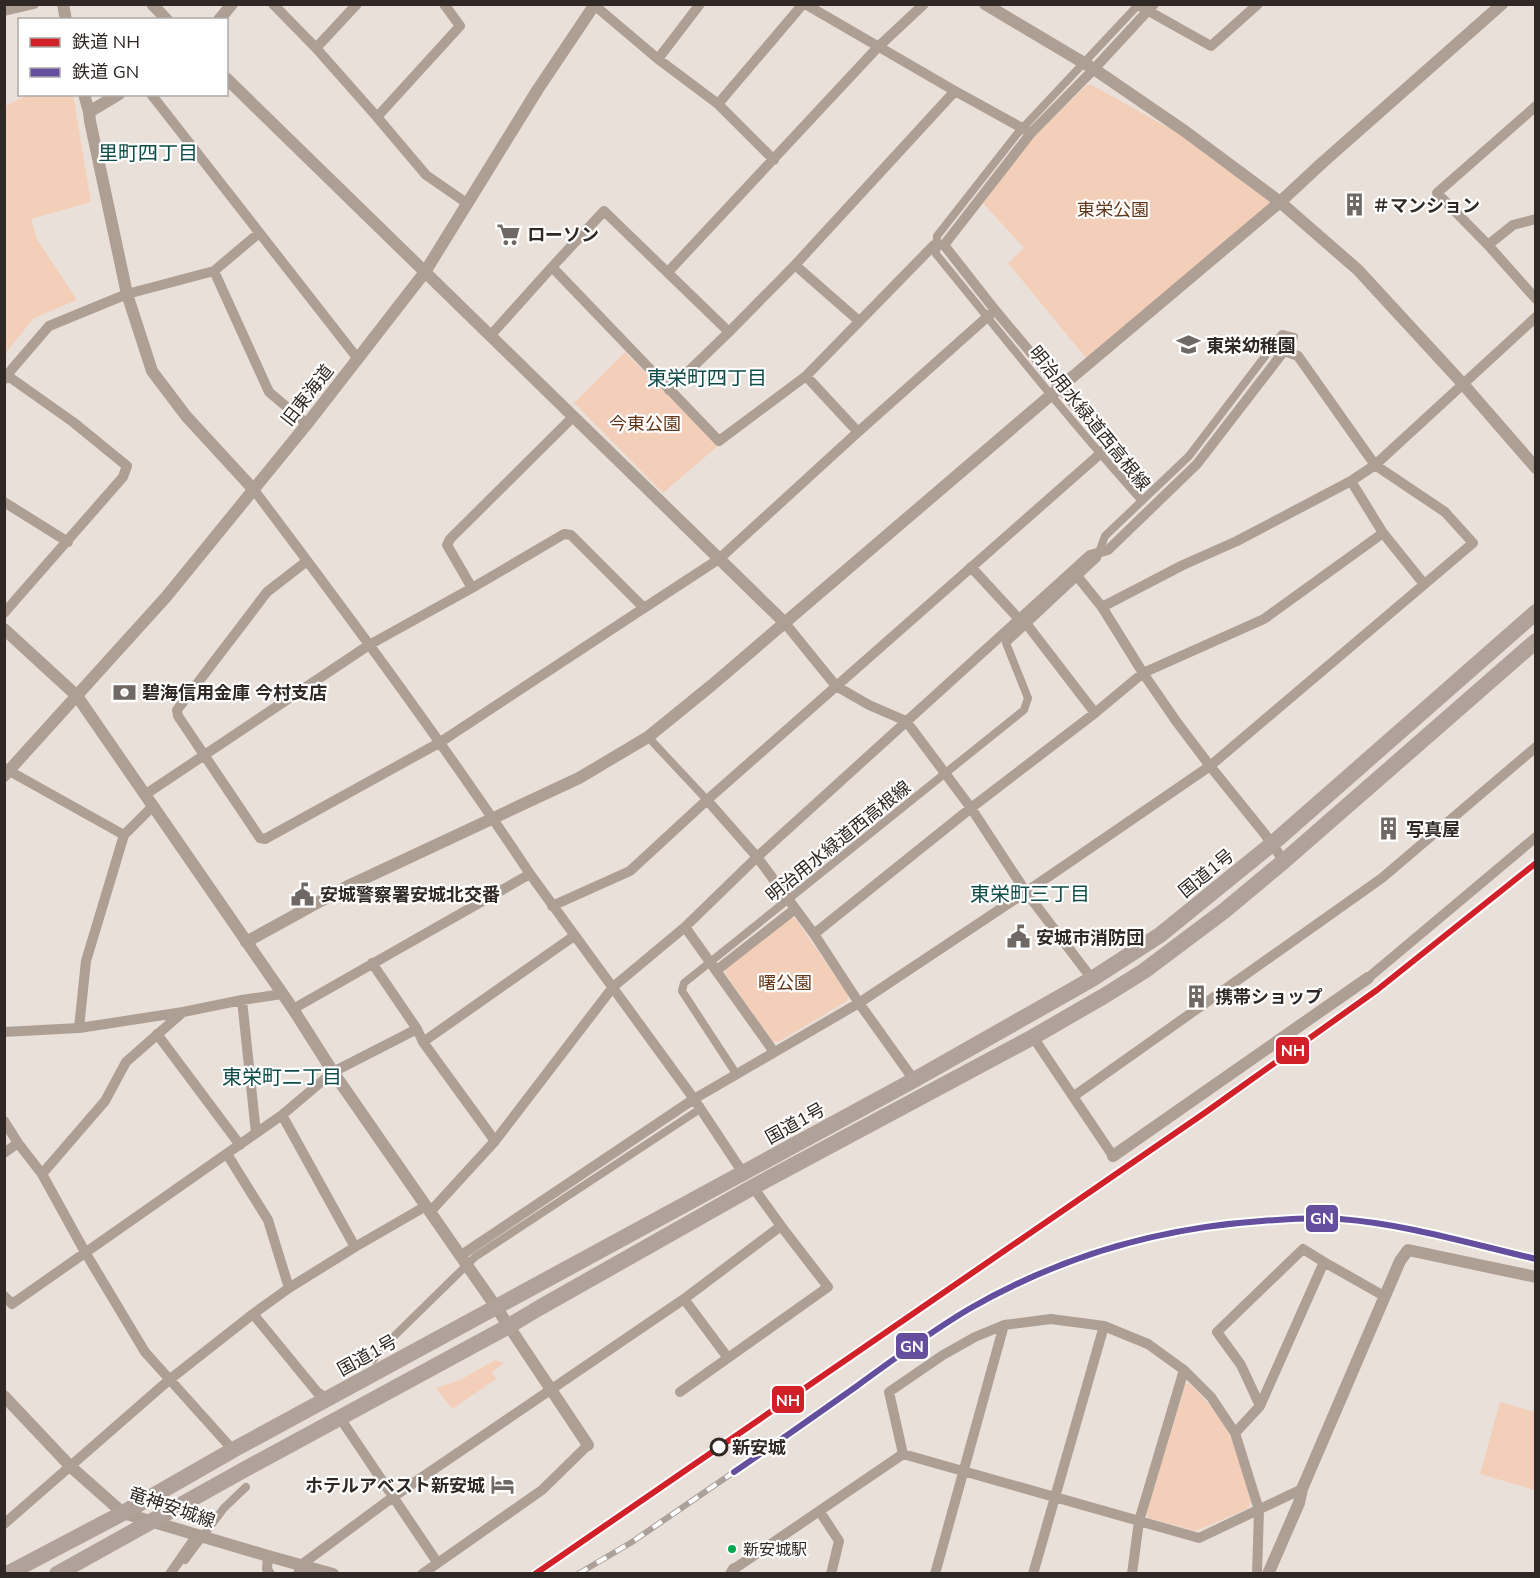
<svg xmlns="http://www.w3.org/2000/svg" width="1540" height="1578" viewBox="0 0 1540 1578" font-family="Mulish,'Noto Sans JP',sans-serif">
<rect width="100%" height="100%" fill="#eae0da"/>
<!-- green -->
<path fill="#f3cfb9" d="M1087,85H1092L1185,137L1273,202L1086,358L1008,263L1024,248L983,203L1033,137Z
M28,95H73L91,202L31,219L37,239L77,300L34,318L5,354V106Z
M625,352L718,446L663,493L574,403Z
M788,917L795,918L849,996L847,1001L778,1042L772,1041L725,973V967Z
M495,1360L504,1363L492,1372L496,1379L452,1409L436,1388L460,1380Z
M1189,1383C1201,1395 1213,1407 1222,1422C1236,1443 1243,1477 1251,1501L1249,1508L1196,1531L1148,1518L1145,1511L1183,1384Z
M1500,1402L1535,1412V1490L1480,1474Z"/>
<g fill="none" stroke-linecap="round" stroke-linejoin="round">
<!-- pedestrian -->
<path stroke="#ae9f95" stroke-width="8" d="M1139,4L1017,134L937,236L936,254C1004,337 1070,421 1142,501
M648,737L707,800
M737,1075L682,991L684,983L1024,710L1028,698L1006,643L1097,558L1105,536L1189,456L1282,334L1294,337
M373,1360L380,1350L475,1257L700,1109
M185,1560L224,1508L246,1487"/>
<!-- minor -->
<path stroke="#ae9f95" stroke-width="10" d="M273,4L316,48L377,117L426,175L468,204
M593,4L658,59L718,104L774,160
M805,4L955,91L1031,133
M1136,4L1211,46L1258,4
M4,11L34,4
M316,48L357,4
M658,59L700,4
M151,94L358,359
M718,104L803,4
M1536,106L1437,193L1488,245L1536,299
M377,117L460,26L444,4
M944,245L1031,133L1094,69L1154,4
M1488,245L1513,225L1536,219
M795,265L859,321
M552,267L719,441L806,376L934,245H944L995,310L1109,446L707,800L630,871L552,906
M214,271L269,392L307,424
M668,272L878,47L924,4
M490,336L552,267L604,211L729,332
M806,376L858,432
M5,379L12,369L49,326L127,294L214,271L259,233
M669,390L729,332L795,265L955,91
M1351,481L1383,533L1424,584
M254,490C349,616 443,743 530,874L293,1009
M4,502L68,542
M307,561L267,592L177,710L178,716L260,838L265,839L439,743L644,608L571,535L564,534L472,588L447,545L450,539L573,417
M971,567L1019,619L1025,622L1095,713
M1073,571L1102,607L1143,673L1176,721L1210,766L1264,833L1284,861
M1102,607L1183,565L1237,541L1351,481L1375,465L1536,317
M644,608L719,559L858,432L995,310
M4,613L123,477L127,466L73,422L8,376
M784,622L836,686L869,705L906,721L971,808L1026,892L1092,979
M4,768L124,835
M146,794L369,645L472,588
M707,800L757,857L814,934L859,1003L914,1080
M530,874L694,1099L743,1173
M685,927L774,1052
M814,934L971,808L1095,713L1143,673L1264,619L1383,533
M372,963L417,1029L423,1042L495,1141
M717,970L795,909
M1368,978L1536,837
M242,1000L256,1133
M79,1028L86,961L124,835L153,806
M4,1032L79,1028L183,1012L242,1000L282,994
M157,1034L240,1145
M1033,1037L1113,1156
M423,1042L574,936
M1074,1096L1382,878L1536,747
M282,1115L355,1247
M4,1121L18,1143L42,1174L85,1252L145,1352L233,1450
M4,1153L18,1143
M227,1154L268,1220L289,1288
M42,1174L105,1101L126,1062L183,1012
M430,1212L495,1141L613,987L685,927L757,857L1090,555L1108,550L1197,464L1284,351L1298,356L1375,465L1445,512L1473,543L1210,766L1026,892L859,1003L694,1099L460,1256
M1324,1262L1384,1296
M4,1296L12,1304L282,1115L333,1072L417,1029
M684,1299L728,1358
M253,1314L317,1392L328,1399
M680,1392L828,1287L781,1226L753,1187
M340,1418L437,1562
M1235,1433L1260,1406L1324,1262L1303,1249L1217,1332L1241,1365L1260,1406
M903,1454L889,1392L943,1355L975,1337L1004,1325L1051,1319L1104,1326L1148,1344L1184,1370L1211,1397L1235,1433L1259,1510L1257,1574
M903,1454L1199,1538L1302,1489
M820,1512L839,1541L831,1574
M4,1524L169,1380L253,1314L289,1288L355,1247L426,1206
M268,1556L267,1569L270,1574
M734,1569L903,1454
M170,1574L197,1535
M298,1574L301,1565L393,1497L684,1299L781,1226
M422,1574L542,1490L588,1445
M935,1574L1004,1325
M1033,1574L1104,1326
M1132,1574L1139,1521L1184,1370"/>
<!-- tertiary -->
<path stroke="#ae9f95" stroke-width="12" d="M63,4L66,20
M152,4L167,20
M985,4L1094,69L1186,132L1280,202L1358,270L1463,384L1536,468
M219,20L232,4
M226,78L784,622
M84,94L89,112L90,121L127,294L152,371L186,416L254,490
M89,112L119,94
M4,629L77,696L293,1009L333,1072L496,1307L588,1445
M4,776L166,597L307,424L425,272L538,89L595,4
M246,942L346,887L579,778L648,737L712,685L1051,395L1280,202L1322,163L1502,4
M1113,1156L1368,978
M4,1396L71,1467L123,1513L268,1556L333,1574
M731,1574L734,1569
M1268,1574L1299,1503L1302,1489L1400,1261L1408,1250L1536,1277"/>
<!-- trunk -->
<path stroke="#b0a299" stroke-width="16" d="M7,1574L123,1513L233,1450L914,1080L1092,979L1160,935L1272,844L1536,612
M57,1574L249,1467L509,1326L539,1308L753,1187L1033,1037L1104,996L1144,971L1224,911L1284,861L1536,641"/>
<defs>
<path id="rail" d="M578,1574L632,1542L734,1472"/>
</defs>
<!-- rail casing -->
<use href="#rail" stroke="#aba09a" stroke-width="6"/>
<!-- rail -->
<use href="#rail" stroke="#fff" stroke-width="4" stroke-dasharray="11" stroke-linecap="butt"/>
<defs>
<path id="rail-1" d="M535,1574L1206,1112L1377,990L1536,863"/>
<path id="rail-2" d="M734,1472C775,1444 816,1415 857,1386C894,1359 930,1332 969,1309C1061,1256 1157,1228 1262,1221C1288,1219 1314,1217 1340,1219C1406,1224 1471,1244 1536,1259"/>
</defs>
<!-- rail-1 casing -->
<use href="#rail-1" stroke="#fff" stroke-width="10"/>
<!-- rail-2 casing -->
<use href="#rail-2" stroke="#fff" stroke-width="10"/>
<!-- rail-1 -->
<use href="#rail-1" stroke="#d12027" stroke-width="6"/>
<!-- rail-2 -->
<use href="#rail-2" stroke="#654e9e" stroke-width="6"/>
</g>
<!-- icons -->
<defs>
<symbol id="building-bare" viewBox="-9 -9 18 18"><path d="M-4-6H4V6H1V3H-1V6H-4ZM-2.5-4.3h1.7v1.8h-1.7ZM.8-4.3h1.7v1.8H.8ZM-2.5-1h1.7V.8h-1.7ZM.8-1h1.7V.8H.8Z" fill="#706864" stroke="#fff" stroke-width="2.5" paint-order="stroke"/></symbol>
<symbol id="supermarket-bare" viewBox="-9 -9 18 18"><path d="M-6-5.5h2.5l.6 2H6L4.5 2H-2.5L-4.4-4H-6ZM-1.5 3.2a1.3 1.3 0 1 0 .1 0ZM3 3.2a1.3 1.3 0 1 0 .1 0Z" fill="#706864" stroke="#fff" stroke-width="2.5" paint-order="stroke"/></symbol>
<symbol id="school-bare" viewBox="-9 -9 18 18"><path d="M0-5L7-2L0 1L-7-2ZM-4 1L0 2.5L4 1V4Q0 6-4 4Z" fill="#706864" stroke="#fff" stroke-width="2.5" paint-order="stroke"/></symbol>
<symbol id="bank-bare" viewBox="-9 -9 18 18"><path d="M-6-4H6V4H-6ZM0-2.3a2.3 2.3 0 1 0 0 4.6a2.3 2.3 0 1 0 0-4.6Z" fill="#706864" stroke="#fff" stroke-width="2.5" paint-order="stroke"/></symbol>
<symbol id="civic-bare" viewBox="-9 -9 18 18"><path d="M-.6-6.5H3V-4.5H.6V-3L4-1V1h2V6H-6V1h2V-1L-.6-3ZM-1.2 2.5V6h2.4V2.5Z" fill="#706864" stroke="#fff" stroke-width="2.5" paint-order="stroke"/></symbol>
<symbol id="hotel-bare" viewBox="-9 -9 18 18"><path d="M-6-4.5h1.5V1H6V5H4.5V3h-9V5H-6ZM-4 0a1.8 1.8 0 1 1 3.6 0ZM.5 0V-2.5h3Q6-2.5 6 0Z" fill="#706864" stroke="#fff" stroke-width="2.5" paint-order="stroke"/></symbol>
</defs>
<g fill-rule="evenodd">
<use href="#building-bare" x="1338" y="188" width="33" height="33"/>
<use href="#supermarket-bare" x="492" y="218" width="33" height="33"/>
<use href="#school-bare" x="1172" y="328" width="33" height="33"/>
<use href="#bank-bare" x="108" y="676" width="33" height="33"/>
<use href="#building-bare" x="1372" y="812" width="33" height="33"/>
<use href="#civic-bare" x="286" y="878" width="33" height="33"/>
<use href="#civic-bare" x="1002" y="920" width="33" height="33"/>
<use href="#building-bare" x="1180" y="980" width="33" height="33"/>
<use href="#hotel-bare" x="486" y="1468" width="33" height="33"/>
</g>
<!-- markers -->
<circle fill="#fff" stroke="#2f2824" stroke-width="3" cx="719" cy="1447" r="8"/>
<circle fill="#00a651" stroke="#fff" stroke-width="2" cx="732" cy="1549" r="5"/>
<g text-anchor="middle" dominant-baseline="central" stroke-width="4.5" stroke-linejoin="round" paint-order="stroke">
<!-- bus labels -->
<g font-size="16" fill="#2f2824" stroke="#fff" text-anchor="start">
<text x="743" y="1549">新安城駅</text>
</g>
<!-- poi labels -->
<g font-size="18" font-weight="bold" fill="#2f2824" stroke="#fff" text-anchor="start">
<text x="1372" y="205">＃マンション</text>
<text x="527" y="234">ローソン</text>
<text x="1206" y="345">東栄幼稚園</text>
<text x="142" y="692">碧海信用金庫 今村支店</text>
<text x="1406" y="829">写真屋</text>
<text x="320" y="894">安城警察署安城北交番</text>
<text x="1036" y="937">安城市消防団</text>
<text x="1215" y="996">携帯ショップ</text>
<text x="485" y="1485" text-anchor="end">ホテルアベスト新安城</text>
</g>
<!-- park labels -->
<g font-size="18" fill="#623618" stroke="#fff">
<text x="1113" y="209">東栄公園</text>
<text x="645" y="423">今東公園</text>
<text x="785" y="982">曙公園</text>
</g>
<!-- street labels -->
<g font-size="18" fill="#2f2824" stroke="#fff">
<text transform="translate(307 395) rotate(-52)">旧東海道</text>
<text transform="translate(1090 418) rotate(51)">明治用水緑道西高根線</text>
<text transform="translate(838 841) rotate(-39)">明治用水緑道西高根線</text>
<text transform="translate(1206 873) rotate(-39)">国道1号</text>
<text transform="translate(795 1123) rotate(-29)">国道1号</text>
<text transform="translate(367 1355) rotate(-29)">国道1号</text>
<text transform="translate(172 1507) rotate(19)">竜神安城線</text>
</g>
<!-- stop labels -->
<g font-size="18" font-weight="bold" fill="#2f2824" stroke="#fff" text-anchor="start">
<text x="732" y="1447">新安城</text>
</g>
<!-- neighbourhood labels -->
<g font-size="20" fill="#0e4c48" stroke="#fff">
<text x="148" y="152">里町四丁目</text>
<text x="707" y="377">東栄町四丁目</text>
<text x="1030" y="893">東栄町三丁目</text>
<text x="282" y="1076">東栄町二丁目</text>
</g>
</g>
<g stroke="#fff" stroke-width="2">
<rect x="1275" y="1036" width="35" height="29" rx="6" fill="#d12027"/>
<rect x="1305" y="1204" width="34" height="29" rx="6" fill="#654e9e"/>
<rect x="895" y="1332" width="34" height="28" rx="6" fill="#654e9e"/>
<rect x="771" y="1385" width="34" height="29" rx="6" fill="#d12027"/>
</g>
<g font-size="16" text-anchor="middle" font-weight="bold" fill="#fff">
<text x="1293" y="1056">NH</text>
<text x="1322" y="1224">GN</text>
<text x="912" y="1352">GN</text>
<text x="788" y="1406">NH</text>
</g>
<!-- border -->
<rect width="1540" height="1578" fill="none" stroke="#2f2824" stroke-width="12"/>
<!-- legend -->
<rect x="18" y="18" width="210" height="78" fill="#ffffff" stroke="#aca9a7" stroke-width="1.5"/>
<rect x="30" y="38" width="30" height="9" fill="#d12027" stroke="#aca9a7" stroke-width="1.5"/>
<text x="72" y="48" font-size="18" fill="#2f2824">鉄道 NH</text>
<rect x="30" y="68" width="30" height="9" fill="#654e9e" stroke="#aca9a7" stroke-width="1.5"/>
<text x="72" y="78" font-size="18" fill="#2f2824">鉄道 GN</text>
</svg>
